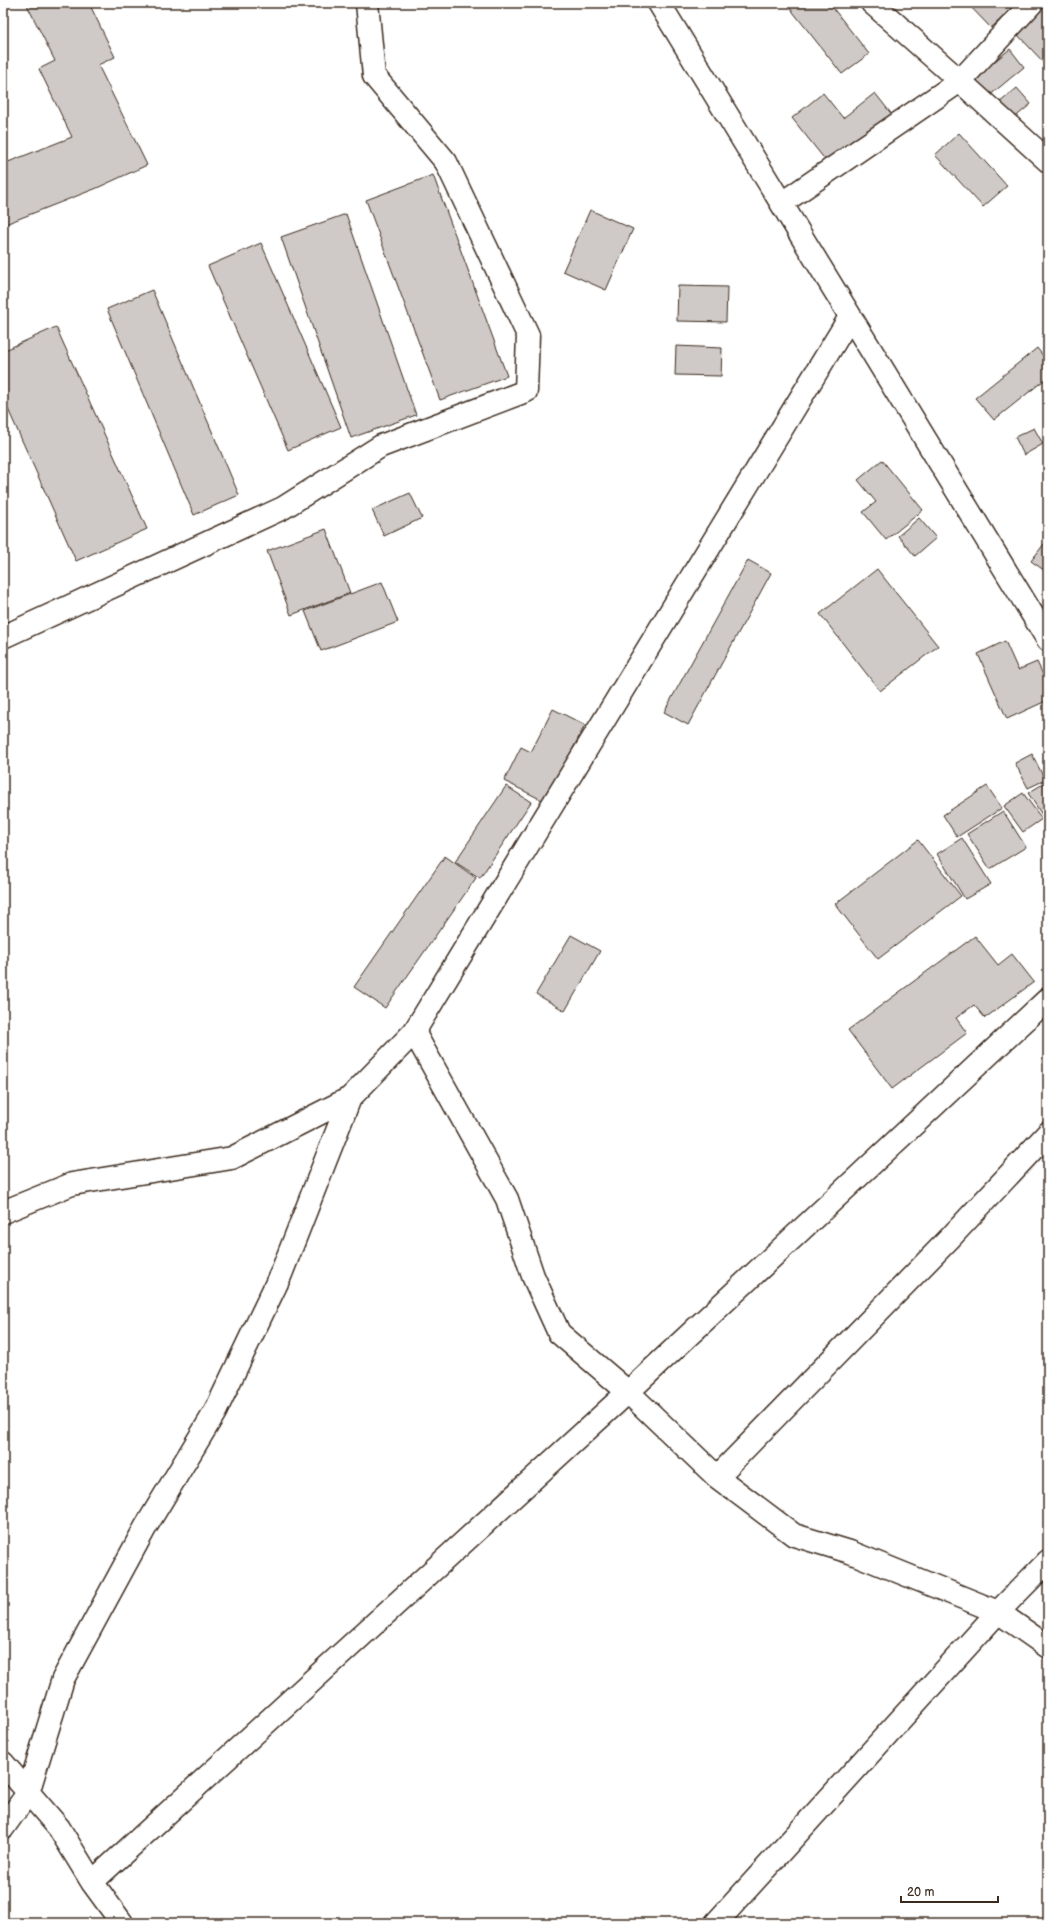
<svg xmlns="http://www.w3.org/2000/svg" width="1051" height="1926" viewBox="0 0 1051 1926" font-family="'Balsamiq Sans',sans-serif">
<rect width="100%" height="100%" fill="#fff"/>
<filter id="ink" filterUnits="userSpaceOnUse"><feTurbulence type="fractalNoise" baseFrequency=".025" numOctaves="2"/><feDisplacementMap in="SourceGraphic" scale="8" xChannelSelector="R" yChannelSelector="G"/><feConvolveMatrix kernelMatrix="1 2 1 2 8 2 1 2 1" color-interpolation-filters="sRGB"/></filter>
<g filter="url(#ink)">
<!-- building -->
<path fill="#cfcac7" stroke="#3b2a1e" d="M26,3H89L115,57L98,65L147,165L97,188L3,225V164L72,137L39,69L55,61Z
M786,3H829L869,54L842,74Z
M967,3H1018L991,28Z
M1043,5L1048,11V67L1015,32Z
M1010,49L1024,67L989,96L974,78Z
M1017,88L1031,104L1013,119L999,103Z
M823,93L843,118L875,93L893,116L830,166L792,118Z
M959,133L1007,186L983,207L935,155Z
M433,175L507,376L440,400L366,200Z
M590,210L633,229L606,290L563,271Z
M346,214L416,415L351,438L281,237Z
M261,243L341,427L288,450L208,266Z
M678,286L727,287L726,322L677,321Z
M152,290L239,495L194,515L107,309Z
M56,327L147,529L76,561L3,398V351Z
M676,346L722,348L721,376L675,375Z
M1037,348L1048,362V377L994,420L975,398Z
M1034,428L1043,444L1024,455L1015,437Z
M882,460L923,510L886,540L863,512L876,502L858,480Z
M410,493L422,518L384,536L372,510Z
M919,518L936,538L915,556L898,536Z
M326,529L350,593L291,615L267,551Z
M1044,544L1048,547V573L1031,561Z
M748,560L771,573L688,725L664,712Z
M877,569L938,646L880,691L820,614Z
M382,582L398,622L321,651L305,611Z
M1005,641L1018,670L1037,662L1048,685V700L1007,719L978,654Z
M553,709L585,725L546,802L504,781L521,747L531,752Z
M1032,754L1045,780L1028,788L1015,763Z
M1048,781V816L1044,818L1028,793Z
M506,786L531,802L480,878L455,862Z
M987,786L1002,808L957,837L943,815Z
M1023,793L1042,819L1023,832L1004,806Z
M1003,811L1026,847L990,869L967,834Z
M962,838L991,884L965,899L937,854Z
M918,840L961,896L878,959L835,904Z
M445,856L476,878L385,1008L354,987Z
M571,935L600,951L565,1011L536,994Z
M975,936L998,965L1012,954L1034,982L985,1018L974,1005L956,1018L967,1033L892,1089L848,1030Z"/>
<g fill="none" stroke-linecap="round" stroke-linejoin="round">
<defs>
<path id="street" d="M872,3L960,81L1048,161
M782,203L960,81L1032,3
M3,637L283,508L381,446L526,391L528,335L446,162L374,76L367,3
M414,1032L507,1199L533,1276L559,1333L628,1392L717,1477L794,1535L850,1552L998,1612L1048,1647
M3,1212L72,1184L232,1158L350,1098L414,1032L850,317
M717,1477L949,1239L1048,1133
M3,1763L59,1828L92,1882L122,1923
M3,1828L28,1793L63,1679L145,1528L215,1412L281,1274L350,1098
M92,1882L628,1392L1048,999
M716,1923L998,1612L1048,1561"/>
<path id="secondary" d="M659,3L1048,640"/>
</defs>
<!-- street casing -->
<use href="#street" stroke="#3b2a1e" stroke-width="25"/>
<!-- secondary casing -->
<use href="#secondary" stroke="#3b2a1e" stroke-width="25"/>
<!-- street -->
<use href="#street" stroke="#fff" stroke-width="22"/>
<!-- secondary -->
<use href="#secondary" stroke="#fff" stroke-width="22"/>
</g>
</g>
<!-- margin -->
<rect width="1051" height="1926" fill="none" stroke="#fff" stroke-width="16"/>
<rect x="8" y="8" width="1035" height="1910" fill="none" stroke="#3b2a1e" stroke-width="1.5" filter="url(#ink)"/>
<!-- scale -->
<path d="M901 1896v6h97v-6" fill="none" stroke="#3b2a1e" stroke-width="2"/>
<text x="907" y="1896" font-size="12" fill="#3b2a1e" stroke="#ffffff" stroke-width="3" paint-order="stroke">20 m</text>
</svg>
